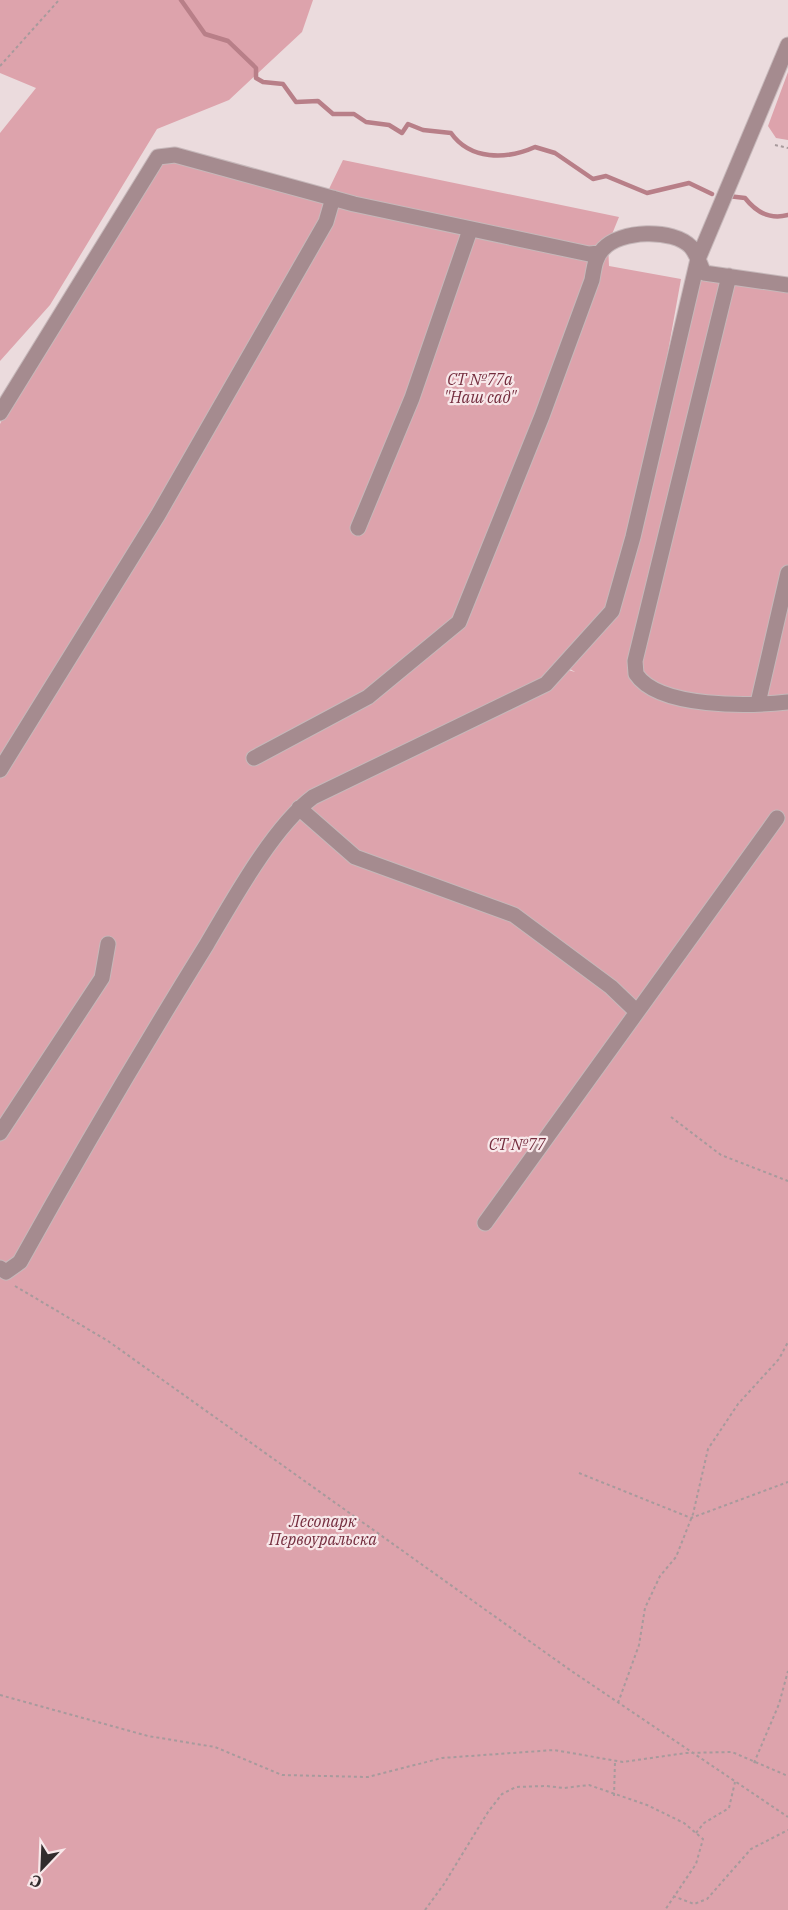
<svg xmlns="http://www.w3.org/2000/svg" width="788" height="1910" viewBox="0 0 788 1910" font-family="'IBM Plex Serif',serif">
<rect width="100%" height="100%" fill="#ebdbdd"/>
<!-- green -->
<path fill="#dda3ac" d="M0,0H313L302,32L229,100L157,129L50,305L0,361V133L36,88L0,73Z
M788,72V140L776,138L768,126Z
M168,148L329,189L343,160L619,217L608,244L609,266L681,279L653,435L607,608L558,667L575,672L570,669L615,613L691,268L788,284V1910H0V424L16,390Z"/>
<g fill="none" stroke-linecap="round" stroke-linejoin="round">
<!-- stream -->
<path stroke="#b87f88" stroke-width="4.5" d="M181,0L205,34L228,41L256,68V78L263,82L283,84L296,102L318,101L333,114H354L366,122L389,125L402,133L408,124L423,130L451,133C470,160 506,160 535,147L555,153L593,179L606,176L647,193L689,183L712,194
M728,196L745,198C756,212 770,220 788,215"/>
<defs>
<path id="minor" d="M729,276L635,661L636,674C659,709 751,706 788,702
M0,413L158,157L175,155L354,204L589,254L600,253
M358,528L412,398L470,230
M758,703L788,573
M254,758L368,697L459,622L542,416L592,280C594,269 595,257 603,249C620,230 673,228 691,247C697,254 700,265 704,273L788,285
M0,770L158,515L326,222L333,198
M299,808L355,857L514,915L611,987L637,1012
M0,1133L102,978L108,944
M485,1223L777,818
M0,1268L6,1272L20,1262C80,1154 142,1049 207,944C233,900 273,827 313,797L546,684L612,611L633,537L698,259L788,45"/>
</defs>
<!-- minor casing -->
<use href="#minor" stroke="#c6b8ba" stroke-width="17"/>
<!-- path -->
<path stroke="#a79a9c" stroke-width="2" stroke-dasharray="3 3" stroke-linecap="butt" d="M0,66L59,0
M775,145L788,148
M671,1117L721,1155L788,1181
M15,1286L108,1341L570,1670L788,1817
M579,1473L691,1518L788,1482
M0,1695L148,1736L215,1747L282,1775L368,1777L442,1758L554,1750L623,1762L686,1753L732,1752L788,1776
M618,1703L639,1645L645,1608L660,1576L676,1557L693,1514L708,1449L738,1404L779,1359L788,1342
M754,1763L779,1704L788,1671
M614,1796L615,1761
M696,1833L704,1823L729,1808L735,1782
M673,1896L694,1904L707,1899L751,1849L788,1830
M425,1910L444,1884L488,1812L502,1794L516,1787L546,1786L564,1788L589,1785L647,1805L684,1823L703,1839L696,1864L665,1910"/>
<!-- minor -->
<use href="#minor" stroke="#a58b8f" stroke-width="15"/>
</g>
<g text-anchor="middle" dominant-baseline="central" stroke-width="4.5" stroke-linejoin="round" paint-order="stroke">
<!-- park labels -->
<g font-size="16" font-style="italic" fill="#742d3e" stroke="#f8e8ea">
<text x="480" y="379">СТ №77а<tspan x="480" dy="18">"Наш сад"</tspan></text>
<text x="517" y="1144">СТ №77</text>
<text x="323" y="1521">Лесопарк<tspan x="323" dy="18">Первоуральска</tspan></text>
</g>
</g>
<!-- north arrow -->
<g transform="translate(42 1868) rotate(203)" stroke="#f8e8ea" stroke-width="4.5" paint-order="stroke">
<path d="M0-4.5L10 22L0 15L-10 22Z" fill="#322c2d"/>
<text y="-9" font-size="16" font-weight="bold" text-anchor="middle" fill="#322c2d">С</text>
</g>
</svg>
